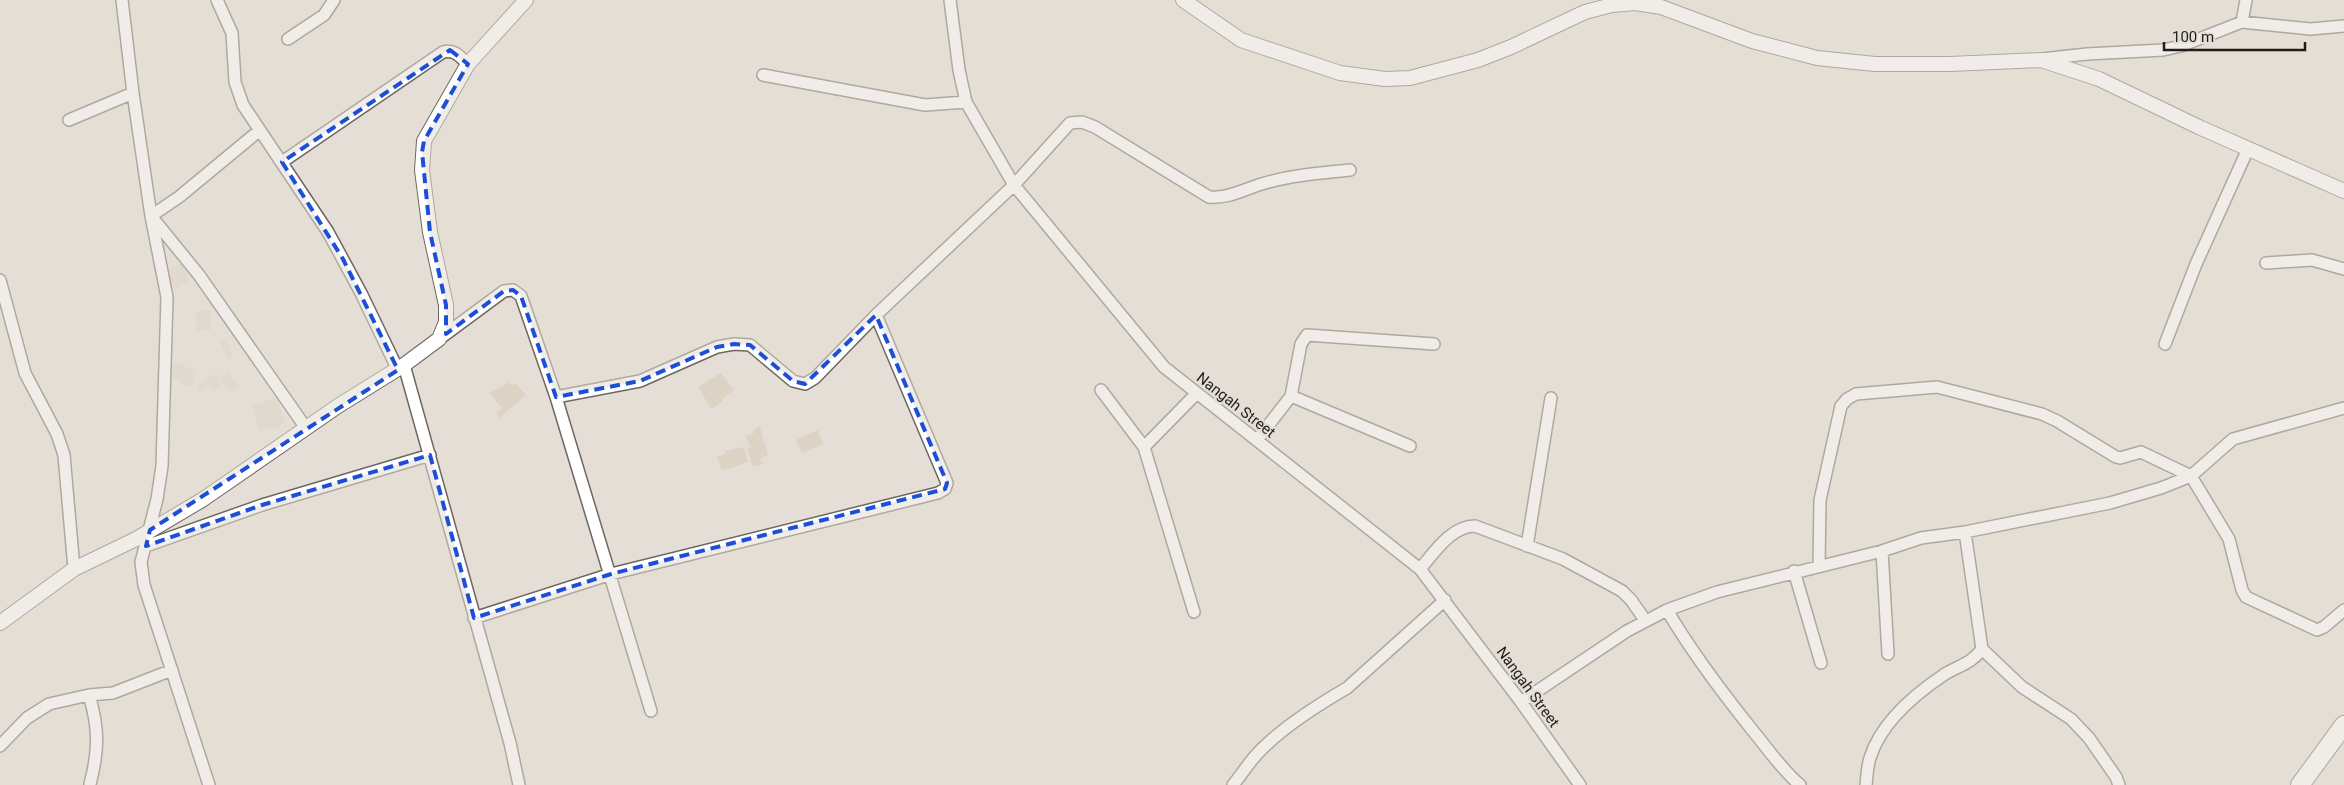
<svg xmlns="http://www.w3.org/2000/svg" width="2344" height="785" viewBox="0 0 2344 785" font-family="Roboto,sans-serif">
<rect width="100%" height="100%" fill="#e4ded6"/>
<!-- built -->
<path fill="#ddd2c4" d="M183,263L189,281L176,288L174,283H171L167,269Z
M205,310L211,311V330L197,331L196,312Z
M225,340L233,357H227L220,341Z
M174,362L197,371L193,380L195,383L188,387L174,379L170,373Z
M217,373L220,387L213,391L208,386L199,392L196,387Z
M229,373L238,386L231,393L220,379Z
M721,373L734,390L722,399L723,401L711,409L698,387Z
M509,378V383L512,385L515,383L526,395L499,418L496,413L502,408L489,393L507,384Z
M277,398L285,422L281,424V428L259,429L252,406Z
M760,427L768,455L760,458L763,464L753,467L747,448L763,443L750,446L745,436L754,433L753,430Z
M818,430L823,444L802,453L796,440Z
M744,447L748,462L722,471L717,457L726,453L725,451Z"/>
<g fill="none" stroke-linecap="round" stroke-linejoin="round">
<defs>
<path id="minor" d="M122,0L133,93L151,216L167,297L162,466L157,499L141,562L144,585L209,785
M217,0L232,33L235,82L243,105L328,232L361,293L398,370
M950,0L959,70L966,102L1014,185L1164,367L1420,569L1521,702L1580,785
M2242,22L2246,0
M288,39L324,15L334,0
M2042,59L2087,54L2163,50L2181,46L2242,22L2310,29L2344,26
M763,75L925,105L966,102
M69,120L133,93
M260,130L179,197L151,216L199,275L306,428
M282,162L443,52C455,49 460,57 468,64
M2266,263L2312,260L2344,269
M0,280L25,373L57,434L64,455L74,569
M439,339L504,291L513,290L521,296L556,397L651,711
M2165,344L2196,264L2248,149
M404,365L510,743L519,785
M1101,390L1144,447L1194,612
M1291,396L1410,446
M556,397L640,381L717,347L734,344L750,345L793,381L805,384L815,378L876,315L1014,185L1070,123L1082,122L1095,127L1209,197C1229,199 1246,188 1265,183C1293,175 1322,173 1350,170
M1257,440L1291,396L1301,344L1307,335L1434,344
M1144,447L1197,393
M1965,532L1982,649L2022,687L2071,719L2089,738L2116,777L2119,785
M146,546L262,505L430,455
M1527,546L1551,398
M1882,551L1888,654
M1819,566L1820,500L1841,406L1847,399L1856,394L1937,387L2042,414L2057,421L2116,457L2120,458L2141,452L2191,476L2229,539L2242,590L2246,597L2317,630L2324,627L2344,610
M1420,569C1434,553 1451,526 1475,526L1563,559L1622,591L1631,600L1645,620
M1794,571L1821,663
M1667,610C1692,653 1721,691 1753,731C1768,749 1782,770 1800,785
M474,618L611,574L938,493L945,489L947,483L876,315
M89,695C99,728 99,750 90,784
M1521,702L1627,631L1667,610L1717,592L1882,551L1921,538L1965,532L2110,503L2161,488L2191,476L2233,439L2344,408
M0,746L27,718L49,704L89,695L113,693L172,670
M1233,785C1241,775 1248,764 1257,754C1281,728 1316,706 1347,688L1445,600
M1866,785C1867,777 1867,767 1870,758C1881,722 1915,694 1945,674C1960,665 1971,664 1982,649"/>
<path id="tertiary" d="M1183,0L1241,40L1340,73L1385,79L1410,78L1478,60L1511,47L1585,12L1612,5L1635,3L1661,7L1752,41L1817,58L1875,64H1950L2041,60L2099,79L2201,128L2344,191
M0,623L74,569L136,539L202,500L338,406L404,365L439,339L446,322V305L430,232L422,170L424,141L468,64L526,0"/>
<path id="trunk" d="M2300,785L2344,725"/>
</defs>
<!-- minor casing -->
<use href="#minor" stroke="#6d6760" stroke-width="14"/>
<!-- tertiary casing -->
<use href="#tertiary" stroke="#6d6760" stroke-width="16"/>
<!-- trunk casing -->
<use href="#trunk" stroke="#6d6760" stroke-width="20"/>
<!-- minor -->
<use href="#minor" stroke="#fff" stroke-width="11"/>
<!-- tertiary -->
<use href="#tertiary" stroke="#fff" stroke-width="14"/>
<!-- trunk -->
<use href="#trunk" stroke="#fff" stroke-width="18"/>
</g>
<!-- marked area -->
<path d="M0 0H2344V785H0ZM450,50L468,64L424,141L422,152L430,232L446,305V334L504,291L513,290L521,296L556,397L640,381L717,347L734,344L750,345L793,381L805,384L876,315L947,483L945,489L611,574L474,618L430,455L262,505L146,546L150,530L398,370L343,259L282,162Z" fill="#e4ded6" fill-opacity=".55" fill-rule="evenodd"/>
<path fill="none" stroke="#1d4ed8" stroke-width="4" stroke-dasharray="10 6" stroke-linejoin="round" d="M450,50L468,64L424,141L422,152L430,232L446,305V334L504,291L513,290L521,296L556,397L640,381L717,347L734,344L750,345L793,381L805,384L876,315L947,483L945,489L611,574L474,618L430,455L262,505L146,546L150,530L398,370L343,259L282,162Z"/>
<g text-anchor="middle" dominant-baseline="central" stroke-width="5" stroke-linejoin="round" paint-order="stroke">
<!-- street labels -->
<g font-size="15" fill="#201e1b" stroke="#e4ded6">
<text transform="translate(1236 405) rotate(38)">Nangah Street</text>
<text transform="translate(1528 687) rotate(54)">Nangah Street</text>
</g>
</g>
<!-- scale -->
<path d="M2164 42v8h141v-8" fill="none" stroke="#201e1b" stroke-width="2.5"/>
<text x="2172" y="42" font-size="15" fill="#201e1b" stroke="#e4ded6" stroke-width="4" paint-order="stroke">100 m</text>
</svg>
